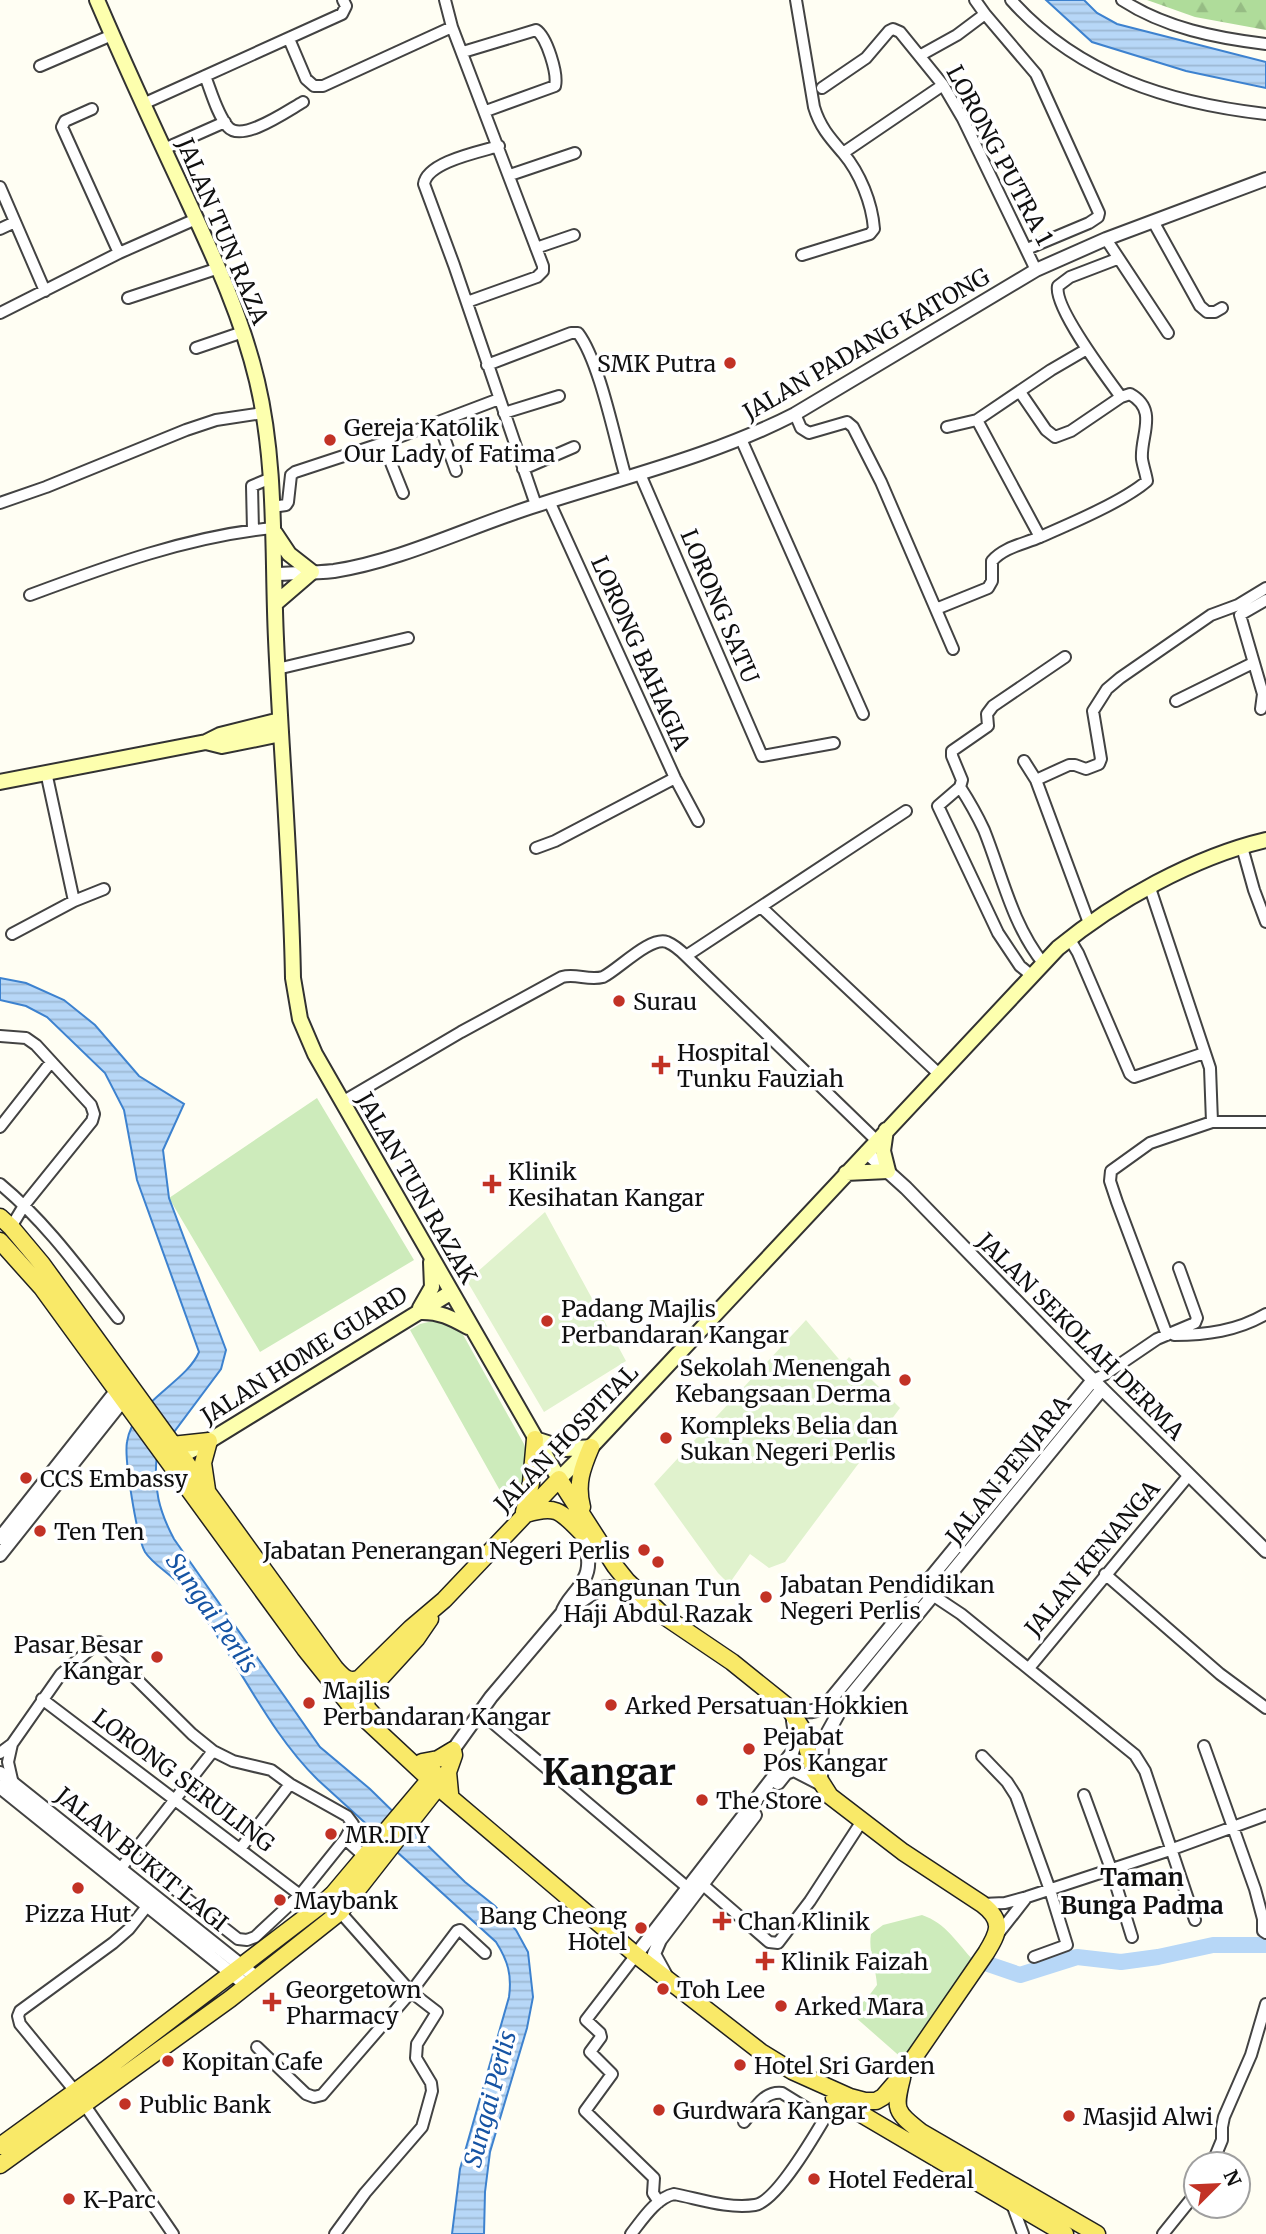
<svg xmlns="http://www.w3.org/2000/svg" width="1266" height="2234" viewBox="0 0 1266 2234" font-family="Merriweather,serif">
<defs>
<pattern id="forest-firs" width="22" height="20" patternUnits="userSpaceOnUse" patternTransform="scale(1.75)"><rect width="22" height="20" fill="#afdc9a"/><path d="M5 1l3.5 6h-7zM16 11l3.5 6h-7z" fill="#96bc84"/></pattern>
<pattern id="water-rules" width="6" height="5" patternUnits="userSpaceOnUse" patternTransform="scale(1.75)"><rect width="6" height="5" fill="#b7d7f7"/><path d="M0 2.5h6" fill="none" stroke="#9cb8d3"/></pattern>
</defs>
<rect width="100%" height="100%" fill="#fffef3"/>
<!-- forest -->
<path fill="url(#forest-firs)" d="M1147,0H1266V30L1195,17Z"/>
<!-- park -->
<path fill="#cdebbb" d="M317,1098L414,1260L260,1352L169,1198Z
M437,1320L446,1321L461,1331L524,1444C531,1467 524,1491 512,1512L410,1330L420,1324Z
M922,1915C946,1923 957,1943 974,1961L904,2060L846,2009L865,2001L877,1985C876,1967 868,1951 871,1934L883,1925Z"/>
<!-- pitch -->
<path fill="#e0f2cd" d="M545,1212L626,1361L544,1412L467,1281Z
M806,1320L843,1364L849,1357L900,1408L785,1562L769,1568L750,1554L729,1584L718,1573L654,1484Z"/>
<!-- water -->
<path fill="url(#water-rules)" stroke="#3d82cf" stroke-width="2" d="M1046,0H1084L1097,13L1117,24L1266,62V88L1186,71L1092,42Z
M0,978L26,983L64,1000L95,1025L139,1076L184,1104L163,1150L169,1198L226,1350L221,1369L157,1455C153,1487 159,1511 174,1539L320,1747L370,1789L465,1882L495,1906L516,1930L528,1952L533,1997L527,2028L490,2152L485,2192L484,2234H452L460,2169L509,1997C512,1975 508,1961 496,1942L318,1780C270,1733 242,1669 202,1614C194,1603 186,1591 176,1581C167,1572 152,1563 145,1552C137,1538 124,1459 127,1442C133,1402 186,1383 199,1352L137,1180L124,1110L105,1073L47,1017L26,1006L0,1000Z"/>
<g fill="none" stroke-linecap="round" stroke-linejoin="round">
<!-- river -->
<path stroke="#b7d7f7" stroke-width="16" d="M988,1964L1020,1975L1077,1957L1121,1962L1158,1957L1213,1945H1266"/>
<defs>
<path id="minor" d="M445,0L452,27L543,266V271L537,277L467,302
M796,0L814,107C820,127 830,138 843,153C860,173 872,203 874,229L870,234L802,255
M975,0L985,14
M1011,0C1078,75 1169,103 1266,114
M1122,0C1165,28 1216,38 1266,44
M289,39L306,79L314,86H323L452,27
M463,52L536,30C547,37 558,74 555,86L486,111
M921,55L957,35L985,14L1036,74L1099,213L1098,217L1089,223L1027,249
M40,66L112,35
M205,76C211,91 217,114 228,127C242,143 287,111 303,102
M822,88L866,58L889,31L893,29L900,32L943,85L963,119L1036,270
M143,104L342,14L346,6L343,0
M92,109L65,121L62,127L119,253
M499,146C479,152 427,162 424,184L454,265L536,505
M164,149L225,122
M843,153L943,85
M510,175L575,153
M0,187L45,291
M1154,223L1200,306L1207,312H1215L1222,308
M0,229L15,222
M1106,239L1168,333
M536,248L574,235
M128,298L219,268
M0,313L119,253L196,219
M196,348L243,332
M487,365L571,333H578C600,362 615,441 626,478
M1020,392L1046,430L1055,437L1071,431L1121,397C1107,378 1053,306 1058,286L1070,277L1117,259
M504,413L559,396
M795,414L801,428L809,433L847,422L853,427L881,482L953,649
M977,420L1040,537
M439,423L456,471
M947,427L977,420L1051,370L1087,349
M741,439L863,714
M383,443L403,493
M523,469L574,447
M640,474L762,756L834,743
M549,501L675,778L698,821
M0,503L46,487L186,430L216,420L263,413
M272,507L286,505L288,502L291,475L295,472L383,443L499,399
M253,530L252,486L271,478
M30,595C108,566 189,536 273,528
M936,609L988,588L992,581V561C1004,547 1024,544 1040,537C1070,524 1124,501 1147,481C1146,474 1143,466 1142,459C1140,436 1159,410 1130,394L1121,397
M277,669L408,638
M1176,701L1253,663
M1261,709L1263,694L1240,615L1266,600
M1024,761L1036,780L1089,923
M1036,780L1069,765H1075L1086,769L1099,764L1101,759L1093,711L1107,689L1120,678L1211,615L1238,605L1266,588
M960,787C969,801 977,815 984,830C1002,875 1012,924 1043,963
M1242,847L1254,890L1266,922
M536,848L555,841L675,778
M1150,888L1210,1068L1212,1122
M74,901L104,889
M761,907L939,1074
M12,934L74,901L46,772
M1069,938L1078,953L1130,1074L1134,1077L1143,1074L1204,1053
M686,956L906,811
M1031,975L1020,966L998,933L938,806L960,787L962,780L952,756V751L988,726L987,714L993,706L1065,657
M0,1036L26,1038L36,1045L91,1105L94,1114L92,1121L25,1204L11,1227
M342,1102L461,1032L562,977C576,973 588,981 603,977C619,969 650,936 667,942C674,945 681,951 686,956L876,1140
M0,1127L51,1062
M0,1184C46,1222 81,1271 118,1318
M1167,1335L1117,1202L1110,1181L1111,1171L1150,1143L1212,1122H1266
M1174,1335C1206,1335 1237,1331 1266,1314
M1093,1380L1104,1375L1157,1339L1195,1323L1197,1318L1179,1268
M1105,1574L1220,1674L1266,1708
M919,1591L934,1596L961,1614L1135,1755L1145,1771L1195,1920
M1029,1668L1189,1475
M42,1699L300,1895L320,1906
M480,1712L688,1888
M12,1744L8,1762L13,1784
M1204,1746L1255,1889L1263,1919V1931L1266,1933
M0,1753L12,1744L61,1674L99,1642L192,1734L213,1751L233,1761L271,1770L290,1784L347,1816L353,1824L345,1839L300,1895L255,1937L247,1940L238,1939L131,1855
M982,1756L1007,1782L1016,1796L1050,1890L1067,1945L1034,1957
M1084,1795L1111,1869L1132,1937
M345,1839L364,1856
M240,1849L290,1784
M121,1868L213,1751
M702,1884L769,1942L778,1943L810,1901L862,1821
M982,1904L1005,1903L1027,1897L1170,1850L1266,1815
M998,1934L1027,1897
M636,1955L586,2020L600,2033L601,2037L590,2052L612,2074L585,2111L654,2178L653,2193L659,2202
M257,2047L306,2094L314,2097L322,2095L411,1992L457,1931L460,1930L485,1953
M75,2091L20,2024L18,2016L20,2011L113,1943L129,1929L152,1900
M84,2104L173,2234
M744,2122C755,2109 763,2091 782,2093L824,2119
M1212,2164L1222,2140V2127L1224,2117L1251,2055L1266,2004
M1012,2204L1023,2234
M335,2234L365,2193L422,2127L432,2091L431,2083L416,2058L417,2044L437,2012L411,1992L340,1912
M631,2234C642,2220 656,2198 674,2194C700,2199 728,2209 755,2205C779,2201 823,2121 836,2099
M1163,2234L1196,2193"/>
<path id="tertiary" d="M276,574C295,573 315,573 334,571C401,561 473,525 538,505C624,477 713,456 795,414L1036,270L1106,239L1266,179
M866,1152L906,1188L1093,1380L1266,1551
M0,1538L121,1385
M0,1555L128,1394
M563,1613L601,1588L611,1587L645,1603
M788,1707C807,1713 817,1715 831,1699L1093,1380
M448,1757L491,1697L562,1613C566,1600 578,1592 584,1579C594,1562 584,1540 577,1524
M0,1773L257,1978
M821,1780L822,1743L843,1705L1102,1389
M778,1783L786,1773L794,1770L821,1784
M0,1787L246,1985
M636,1955L792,1753L796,1740L793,1721
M665,1974L654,1954L660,1940L755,1815"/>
<path id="secondary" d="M97,0C124,63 153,126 182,188C211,251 241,313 257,381C277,465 272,553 276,639C281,752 291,865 293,978L300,1019L315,1054L559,1479L591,1447L1058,948C1115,901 1194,857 1266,840
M275,533L289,554L312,572L276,603
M206,742L222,746L281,734
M0,782L206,742L220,735L280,720
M846,1173L888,1171L883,1151L886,1130
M420,1308L432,1287L431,1262
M419,1312C439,1311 452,1318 468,1327
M535,1439L566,1449L591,1447
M173,1460L209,1441L450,1293"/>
<path id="primary" d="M0,1217L11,1227L42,1264L335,1668C342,1676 349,1684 360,1678L411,1628L444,1600L559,1479L615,1566L627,1581L664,1616L732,1662L788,1707L801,1727L814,1771L830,1796L903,1852L982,1904C1004,1921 999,1932 986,1953L902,2075L883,2097L876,2101H865L850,2097L792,2071L761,2052L636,1955L438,1787L349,1704L305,1649L42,1288L0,1241
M172,1445L209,1441L203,1463L207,1490
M582,1507C576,1484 582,1468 591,1447
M524,1512L531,1483L535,1439
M526,1514C555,1505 560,1510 581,1532
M379,1721L367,1708L365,1695L417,1638L430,1619
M422,1762L438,1759L453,1750
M450,1793L448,1772L454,1755L453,1750
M902,2078C894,2110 895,2111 921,2132L1097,2234
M834,2098L1065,2234
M0,2146L105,2070L320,1906L333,1894L435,1773
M0,2165L230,1999L340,1912L438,1787V1778"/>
</defs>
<!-- minor casing -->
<use href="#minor" stroke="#434343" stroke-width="14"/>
<!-- tertiary casing -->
<use href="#tertiary" stroke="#434343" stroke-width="16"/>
<!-- secondary casing -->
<use href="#secondary" stroke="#323232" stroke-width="18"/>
<!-- primary casing -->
<use href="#primary" stroke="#212121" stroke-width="19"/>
<!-- minor -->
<use href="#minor" stroke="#fff" stroke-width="10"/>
<!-- tertiary -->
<use href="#tertiary" stroke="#fff" stroke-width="12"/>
<!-- secondary -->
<use href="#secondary" stroke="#fdffae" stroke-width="14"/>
<!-- primary -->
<use href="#primary" stroke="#f9e968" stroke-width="16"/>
</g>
<!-- markers -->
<g fill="#c23225" stroke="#fff" stroke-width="2.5">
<circle cx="730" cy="363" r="7"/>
<circle cx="330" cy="440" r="7"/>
<circle cx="619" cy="1001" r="7"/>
<path d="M657.5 1054.5h7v7h7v7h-7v7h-7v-7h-7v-7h7z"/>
<path d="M488.5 1173.5h7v7h7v7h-7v7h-7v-7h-7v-7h7z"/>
<circle cx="547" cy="1321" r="7"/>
<circle cx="905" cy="1380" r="7"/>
<circle cx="666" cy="1438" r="7"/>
<circle cx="26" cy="1478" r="7"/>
<circle cx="40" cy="1531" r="7"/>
<circle cx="644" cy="1550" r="7"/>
<circle cx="658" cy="1562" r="7"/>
<circle cx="766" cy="1597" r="7"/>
<circle cx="157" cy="1657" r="7"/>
<circle cx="309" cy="1703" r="7"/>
<circle cx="611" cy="1705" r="7"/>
<circle cx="749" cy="1749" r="7"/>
<circle cx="702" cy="1800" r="7"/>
<circle cx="331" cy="1834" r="7"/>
<circle cx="78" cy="1888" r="7"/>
<circle cx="280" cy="1900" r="7"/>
<path d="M718.5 1910.5h7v7h7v7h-7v7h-7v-7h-7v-7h7z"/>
<circle cx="641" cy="1928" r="7"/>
<path d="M761.5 1950.5h7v7h7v7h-7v7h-7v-7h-7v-7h7z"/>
<circle cx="663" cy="1989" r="7"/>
<path d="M268.5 1991.5h7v7h7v7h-7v7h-7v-7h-7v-7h7z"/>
<circle cx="781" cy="2006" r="7"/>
<circle cx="168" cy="2061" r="7"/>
<circle cx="740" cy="2065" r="7"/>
<circle cx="125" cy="2104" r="7"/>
<circle cx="659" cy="2110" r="7"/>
<circle cx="1069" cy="2116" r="7"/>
<circle cx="814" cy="2179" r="7"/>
<circle cx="69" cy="2199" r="7"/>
</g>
<g text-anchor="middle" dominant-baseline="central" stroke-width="7" stroke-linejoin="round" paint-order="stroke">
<!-- street labels -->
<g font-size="23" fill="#101010" stroke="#fff">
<text transform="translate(1000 155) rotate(62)">LORONG PUTRA 1</text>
<text transform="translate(223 231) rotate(67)">JALAN TUN RAZA</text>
<text transform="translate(866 344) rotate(-30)">JALAN PADANG KATONG</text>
<text transform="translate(720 606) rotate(67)">LORONG SATU</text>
<text transform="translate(641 653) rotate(66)">LORONG BAHAGIA</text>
<text transform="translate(417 1188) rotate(60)">JALAN TUN RAZAK</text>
<text transform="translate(1081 1336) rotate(45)">JALAN SEKOLAH DERMA</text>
<text transform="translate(304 1355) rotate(-32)">JALAN HOME GUARD</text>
<text transform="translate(566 1438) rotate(-46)">JALAN HOSPITAL</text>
<text transform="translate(1008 1470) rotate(-51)">JALAN PENJARA</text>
<text transform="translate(1092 1558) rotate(-50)">JALAN KENANGA</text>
<text transform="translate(184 1780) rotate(37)">LORONG SERULING</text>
<text transform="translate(142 1859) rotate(39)">JALAN BUKIT LAGI</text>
</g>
<!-- poi labels -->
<g font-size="23" fill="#101010" stroke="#fff" text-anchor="start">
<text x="716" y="363" text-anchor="end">SMK Putra</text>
<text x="344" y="427">Gereja Katolik<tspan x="344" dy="26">Our Lady of Fatima</tspan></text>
<text x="633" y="1001">Surau</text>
<text x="677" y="1052">Hospital<tspan x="677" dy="26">Tunku Fauziah</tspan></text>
<text x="508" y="1171">Klinik<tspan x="508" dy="26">Kesihatan Kangar</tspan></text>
<text x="561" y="1308">Padang Majlis<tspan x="561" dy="26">Perbandaran Kangar</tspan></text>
<text x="891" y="1367" text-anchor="end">Sekolah Menengah<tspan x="891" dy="26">Kebangsaan Derma</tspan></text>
<text x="680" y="1425">Kompleks Belia dan<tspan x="680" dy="26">Sukan Negeri Perlis</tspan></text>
<text x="40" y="1478">CCS Embassy</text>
<text x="54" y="1531">Ten Ten</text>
<text x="630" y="1550" text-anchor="end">Jabatan Penerangan Negeri Perlis</text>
<text x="780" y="1584">Jabatan Pendidikan<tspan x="780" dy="26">Negeri Perlis</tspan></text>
<text x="658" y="1587" text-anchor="middle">Bangunan Tun<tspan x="658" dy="26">Haji Abdul Razak</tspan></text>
<text x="143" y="1644" text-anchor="end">Pasar Besar<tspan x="143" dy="26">Kangar</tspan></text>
<text x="323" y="1690">Majlis<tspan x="323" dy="26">Perbandaran Kangar</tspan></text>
<text x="625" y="1705">Arked Persatuan Hokkien</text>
<text x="763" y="1736">Pejabat<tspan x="763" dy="26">Pos Kangar</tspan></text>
<text x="716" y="1800">The Store</text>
<text x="345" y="1834">MR.DIY</text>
<text x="294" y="1900">Maybank</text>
<text x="78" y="1913" text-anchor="middle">Pizza Hut</text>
<text x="627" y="1915" text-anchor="end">Bang Cheong<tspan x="627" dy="26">Hotel</tspan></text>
<text x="738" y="1921">Chan Klinik</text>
<text x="781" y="1961">Klinik Faizah</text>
<text x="286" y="1989">Georgetown<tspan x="286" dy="26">Pharmacy</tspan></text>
<text x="677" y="1989">Toh Lee</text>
<text x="795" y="2006">Arked Mara</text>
<text x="182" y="2061">Kopitan Cafe</text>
<text x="754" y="2065">Hotel Sri Garden</text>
<text x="139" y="2104">Public Bank</text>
<text x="673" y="2110">Gurdwara Kangar</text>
<text x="1083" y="2116">Masjid Alwi</text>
<text x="828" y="2179">Hotel Federal</text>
<text x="83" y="2199">K-Parc</text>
</g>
<!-- water labels -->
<g font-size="24" font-style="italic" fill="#1654a4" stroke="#fff">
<text transform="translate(212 1613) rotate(55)">Sungai Perlis</text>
<text transform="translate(490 2099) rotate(-75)">Sungai Perlis</text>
</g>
<!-- neighbourhood labels -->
<g font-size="24" font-weight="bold" fill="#101010" stroke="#fff">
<text x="1142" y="1877">Taman<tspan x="1142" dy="28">Bunga Padma</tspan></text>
</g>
<!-- town labels -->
<g font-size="37" font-weight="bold" fill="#101010" stroke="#fff">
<text x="609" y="1772">Kangar</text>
</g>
</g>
<!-- north arrow -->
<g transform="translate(1217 2185) rotate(66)"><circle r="33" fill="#ffffff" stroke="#9f9f9f" stroke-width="2"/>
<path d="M0-5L12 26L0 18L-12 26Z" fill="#c23225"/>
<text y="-10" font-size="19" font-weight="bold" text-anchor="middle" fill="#101010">N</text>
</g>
</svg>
